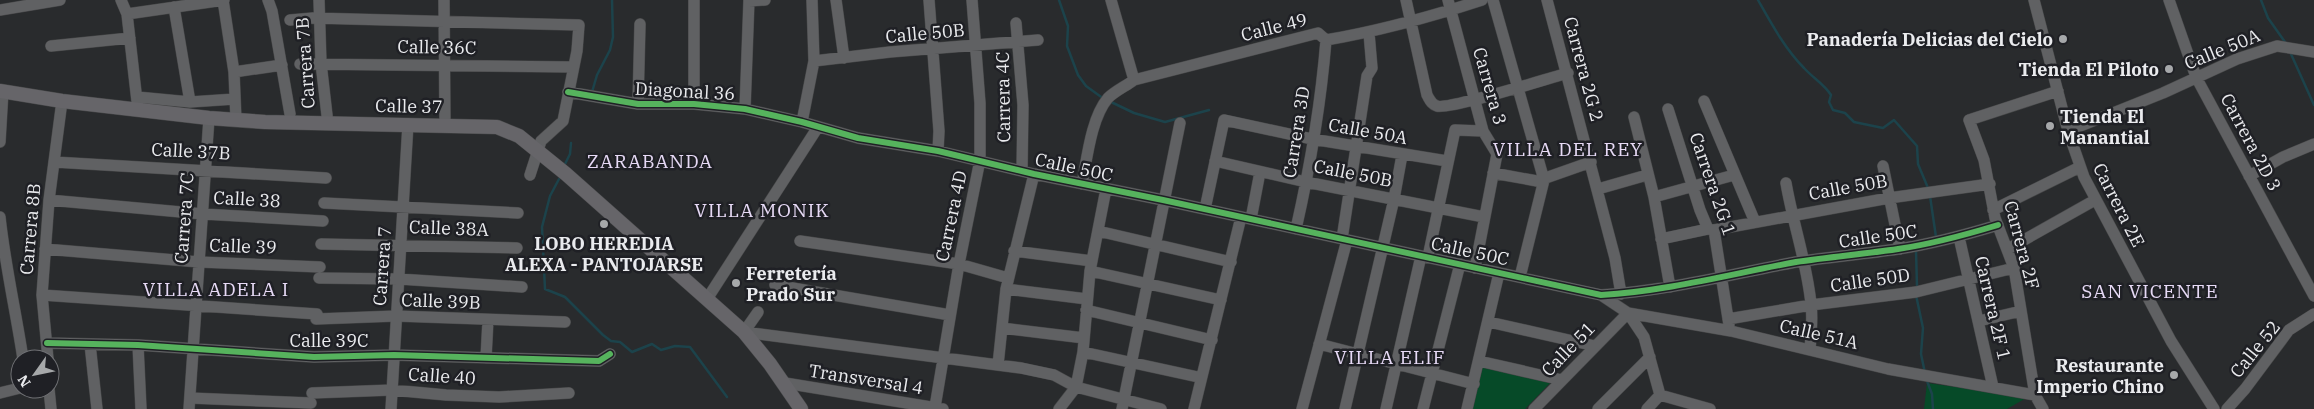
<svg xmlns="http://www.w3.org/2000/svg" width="2314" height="409" viewBox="0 0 2314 409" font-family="'IBM Plex Serif',serif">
<rect width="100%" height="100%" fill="#292b2d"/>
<!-- green -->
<path fill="#064a28" d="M1482,365L1551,382L1525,409H1472Z
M1927,383L2028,397L2007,409H1924Z"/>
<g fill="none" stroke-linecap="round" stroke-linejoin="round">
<!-- stream -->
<path stroke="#1c434b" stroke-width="2.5" d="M1059,0L1068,26L1067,46L1078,75L1086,86L1104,99
M1758,0C1771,23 1785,49 1804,68C1813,78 1824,84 1831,95L1829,102L1833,110L1845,113L1854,122L1883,128L1894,120L1917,146L1918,164L1928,188
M2261,0L2268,18L2285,42
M2291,54L2314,105
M592,92L597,75L610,50L613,37L612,0
M1109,101L1134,113L1165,122L1209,110
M564,166L570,154L571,143
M559,179L550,196L542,227L545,289L565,297L603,335L611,341L620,342L632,352L652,344L661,350L675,346L690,347L727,397
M1930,196L1936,237
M1916,250L1917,287
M1916,295L1923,328L1921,354L1925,373
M1927,381L1932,394L1933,409"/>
<defs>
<path id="minor" d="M121,0L127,14L138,110
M223,0L234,72L236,120
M268,0L272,11L290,114
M319,0L321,63L328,124
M444,0L445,125
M836,0L844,58
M929,0L939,131L938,151
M1111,0L1134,80
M1406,0L1427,95C1430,100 1431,104 1437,106C1449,110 1549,78 1568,73
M1448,0L1483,131L1497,154L1475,268
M1493,0L1544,180L1520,277
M1547,0L1615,258L1621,294
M2034,0L2068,131L2084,177L2171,341L2214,409
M2169,0L2196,77L2314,296
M749,1L765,0
M174,7L190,102
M0,10L60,0
M127,14L224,0
M290,20L313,18L579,25L577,51L563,121L541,141L530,175
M1016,23L1023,105L1022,171
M51,46L130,38
M814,61L890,52L1038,40
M300,64L573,67
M234,72L282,65
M568,92L638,104H694L745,109L802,122L858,138L938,151L1034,174L1163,200L1601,295C1667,291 1731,274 1796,262C1830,257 1864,254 1898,249C1932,244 1965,235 1998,225
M137,97L190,102L235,99
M1704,101L1755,222
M638,104L640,24
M694,104V0
M745,109L749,0
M1668,109L1700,210L1708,229L1714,230L1729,325
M1634,117L1654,197L1670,287
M802,122L814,61L812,0
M2068,131L2163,93L2237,59L2277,46L2314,52
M0,142L3,91
M1215,161L1306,182L1484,217
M54,162L326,178
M1883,166L1900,249
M1493,173L1537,181L1591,162
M2249,176L2283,157L2314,144
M1786,183C1793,224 1807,263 1811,304C1813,319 1811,335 1810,350
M1082,184C1087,159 1091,118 1108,98C1115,91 1126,86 1134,80L1318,33L1326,40C1379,31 1430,17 1482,0
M1598,189L1647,175
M1654,197L1734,175
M49,200L203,214L323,221
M324,203L518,213
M1205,209L1224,120L1312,139L1447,161
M1993,210L2080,167
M0,217C5,265 16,312 23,359
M1251,219L1260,172
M1296,229C1310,167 1321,103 1326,40
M1714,230L1889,198L1990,184
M1098,231L1231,262
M1959,237L1993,387
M1342,239L1367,76L1372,68L1369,33
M1661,239L1708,229
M800,241L959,264L1008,278
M321,244L517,248
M45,249L199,262L320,267
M2008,249L2095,200
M1014,251L1092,261
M1428,257L1455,130L1483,131
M1090,271L1221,300
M319,278L399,279L522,287
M775,285L950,315
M1006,289L1087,299
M42,295L317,314
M1601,295L1628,313L1731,331L1888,369L2035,395
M707,299L818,127
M1086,310L1212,340
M758,312L744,332L1021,368L1054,375L1076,387L1161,409
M316,319L396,316L565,322
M1728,319L1811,305L1916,292L2014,268
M1979,321L2021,311
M1489,322L1595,346
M1002,328L1084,338
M47,343L138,345L314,357L394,355L599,361L610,354
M90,344L97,409
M1319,344L1474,384
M138,345L141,409
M1083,352L1198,377L1201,380
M486,358L488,320
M48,359L42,295L49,200L62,101
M1479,361L1562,380
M998,365L1006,289L1034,174
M785,383L943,409
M49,389L51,409
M0,393L20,388
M312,393L392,390L446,395L499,397L569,393
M1660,395L1710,409
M190,398L311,403
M935,407L959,264L980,160V103L972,0
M189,409L209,118
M391,409L408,124
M1059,409L1076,387L1083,352L1090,271L1106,189
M1122,409L1180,123
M1194,409L1241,217
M1302,409L1347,240
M1345,409L1394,199L1402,155
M1386,409L1421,256
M1423,409L1460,264
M1467,409L1499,273
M1534,409L1628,313L1644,337L1660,395
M1598,409L1650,357
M1647,409L1660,395
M2043,409L2035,395L2014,268L1995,218L1984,160L1969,120L2058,91
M2227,409L2245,389L2289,330L2314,314"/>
<path id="major" d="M0,91L62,101L209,118L265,122L497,127L519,136L566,174L744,332L770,364L801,409"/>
</defs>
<!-- minor casing -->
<use href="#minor" stroke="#464748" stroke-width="12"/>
<!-- major casing -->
<use href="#major" stroke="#464748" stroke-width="15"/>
<!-- minor -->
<use href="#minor" stroke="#606163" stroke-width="11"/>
<!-- major -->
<use href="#major" stroke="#666569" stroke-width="14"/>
<defs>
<path id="cycleway" d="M568,92L638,104H694L745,109L802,122L858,138L938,151L1034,174L1163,200L1601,295C1667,291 1731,274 1796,262C1830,257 1864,254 1898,249C1932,244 1965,235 1998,225
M47,343L138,345L314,357L394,355L599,361L610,354"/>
</defs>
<!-- cycleway casing -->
<use href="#cycleway" stroke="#1f2025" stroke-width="9"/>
<!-- cycleway -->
<use href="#cycleway" stroke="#56b35d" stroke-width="6"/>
</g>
<!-- markers -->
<g fill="#a6a8aa" stroke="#1f2025" stroke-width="2">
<circle cx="2063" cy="39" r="5"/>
<circle cx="2169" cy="69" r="5"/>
<circle cx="2050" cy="126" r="5"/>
<circle cx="604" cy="224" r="5"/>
<circle cx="736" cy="283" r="5"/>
<circle cx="2174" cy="375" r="5"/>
</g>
<g text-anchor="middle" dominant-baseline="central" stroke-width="5" stroke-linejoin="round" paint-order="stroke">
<!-- street labels -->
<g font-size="18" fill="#eaebee" stroke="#1f2025">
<text transform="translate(1274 27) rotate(-14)">Calle 49</text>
<text transform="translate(925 33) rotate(-5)">Calle 50B</text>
<text transform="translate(437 47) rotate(1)">Calle 36C</text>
<text transform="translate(2222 49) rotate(-22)">Calle 50A</text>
<text transform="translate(305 63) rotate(-94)">Carrera 7B</text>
<text transform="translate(1584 69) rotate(75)">Carrera 2G 2</text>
<text transform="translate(1490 86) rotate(74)">Carrera 3</text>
<text transform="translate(685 91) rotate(3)">Diagonal 36</text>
<text transform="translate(1003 97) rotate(-91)">Carrera 4C</text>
<text transform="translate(409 106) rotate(1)">Calle 37</text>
<text transform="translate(1368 131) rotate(10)">Calle 50A</text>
<text transform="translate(1296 132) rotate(-81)">Carrera 3D</text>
<text transform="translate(2251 142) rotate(62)">Carrera 2D 3</text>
<text transform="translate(191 151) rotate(3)">Calle 37B</text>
<text transform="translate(1074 167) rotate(12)">Calle 50C</text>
<text transform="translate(1353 173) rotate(11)">Calle 50B</text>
<text transform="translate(1713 184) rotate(71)">Carrera 2G 1</text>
<text transform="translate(1848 187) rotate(-10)">Calle 50B</text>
<text transform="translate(247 199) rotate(3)">Calle 38</text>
<text transform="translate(2119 205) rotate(63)">Carrera 2E</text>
<text transform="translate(951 216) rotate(-78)">Carrera 4D</text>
<text transform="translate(184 218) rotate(-86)">Carrera 7C</text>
<text transform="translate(449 228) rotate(2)">Calle 38A</text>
<text transform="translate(30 229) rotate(-85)">Carrera 8B</text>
<text transform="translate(1878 236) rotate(-8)">Calle 50C</text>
<text transform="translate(2022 245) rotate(75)">Carrera 2F</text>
<text transform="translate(243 246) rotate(2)">Calle 39</text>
<text transform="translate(1470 251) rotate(12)">Calle 50C</text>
<text transform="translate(382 266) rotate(-86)">Carrera 7</text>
<text transform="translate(1870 280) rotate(-8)">Calle 50D</text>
<text transform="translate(441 301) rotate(2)">Calle 39B</text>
<text transform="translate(1993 308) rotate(77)">Carrera 2F 1</text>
<text transform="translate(1819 334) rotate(13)">Calle 51A</text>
<text x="329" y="340">Calle 39C</text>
<text transform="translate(1568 349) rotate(-46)">Calle 51</text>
<text transform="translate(2255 349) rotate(-51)">Calle 52</text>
<text transform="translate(442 376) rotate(4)">Calle 40</text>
<text transform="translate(866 379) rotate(9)">Transversal 4</text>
</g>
<!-- poi labels -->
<g font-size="18" font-weight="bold" fill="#eaebee" stroke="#1f2025" text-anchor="end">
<text x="2053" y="39">Panadería Delicias del Cielo</text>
<text x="2159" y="69">Tienda El Piloto</text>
<text x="2060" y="116" text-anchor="start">Tienda El<tspan x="2060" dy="21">Manantial</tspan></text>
<text x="604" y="243" text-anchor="middle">LOBO HEREDIA<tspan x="604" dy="21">ALEXA - PANTOJARSE</tspan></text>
<text x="746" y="273" text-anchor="start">Ferretería<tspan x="746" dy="21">Prado Sur</tspan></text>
<text x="2164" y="365">Restaurante<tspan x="2164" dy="21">Imperio Chino</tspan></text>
</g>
<!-- neighbourhood labels -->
<g font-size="19" letter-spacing="1" fill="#e7daf6" stroke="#1f2025">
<text x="1568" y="149">VILLA DEL REY</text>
<text x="650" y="161">ZARABANDA</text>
<text x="762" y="210">VILLA MONIK</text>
<text x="216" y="289">VILLA ADELA I</text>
<text x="2150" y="291">SAN VICENTE</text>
<text x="1390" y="357">VILLA ELIF</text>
</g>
</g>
<!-- north arrow -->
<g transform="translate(35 374) rotate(237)"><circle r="24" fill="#1f2025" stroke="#707175"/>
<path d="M0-4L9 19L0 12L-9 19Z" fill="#a6a8aa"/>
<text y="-8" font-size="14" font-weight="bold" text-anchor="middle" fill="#eaebee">N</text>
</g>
</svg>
